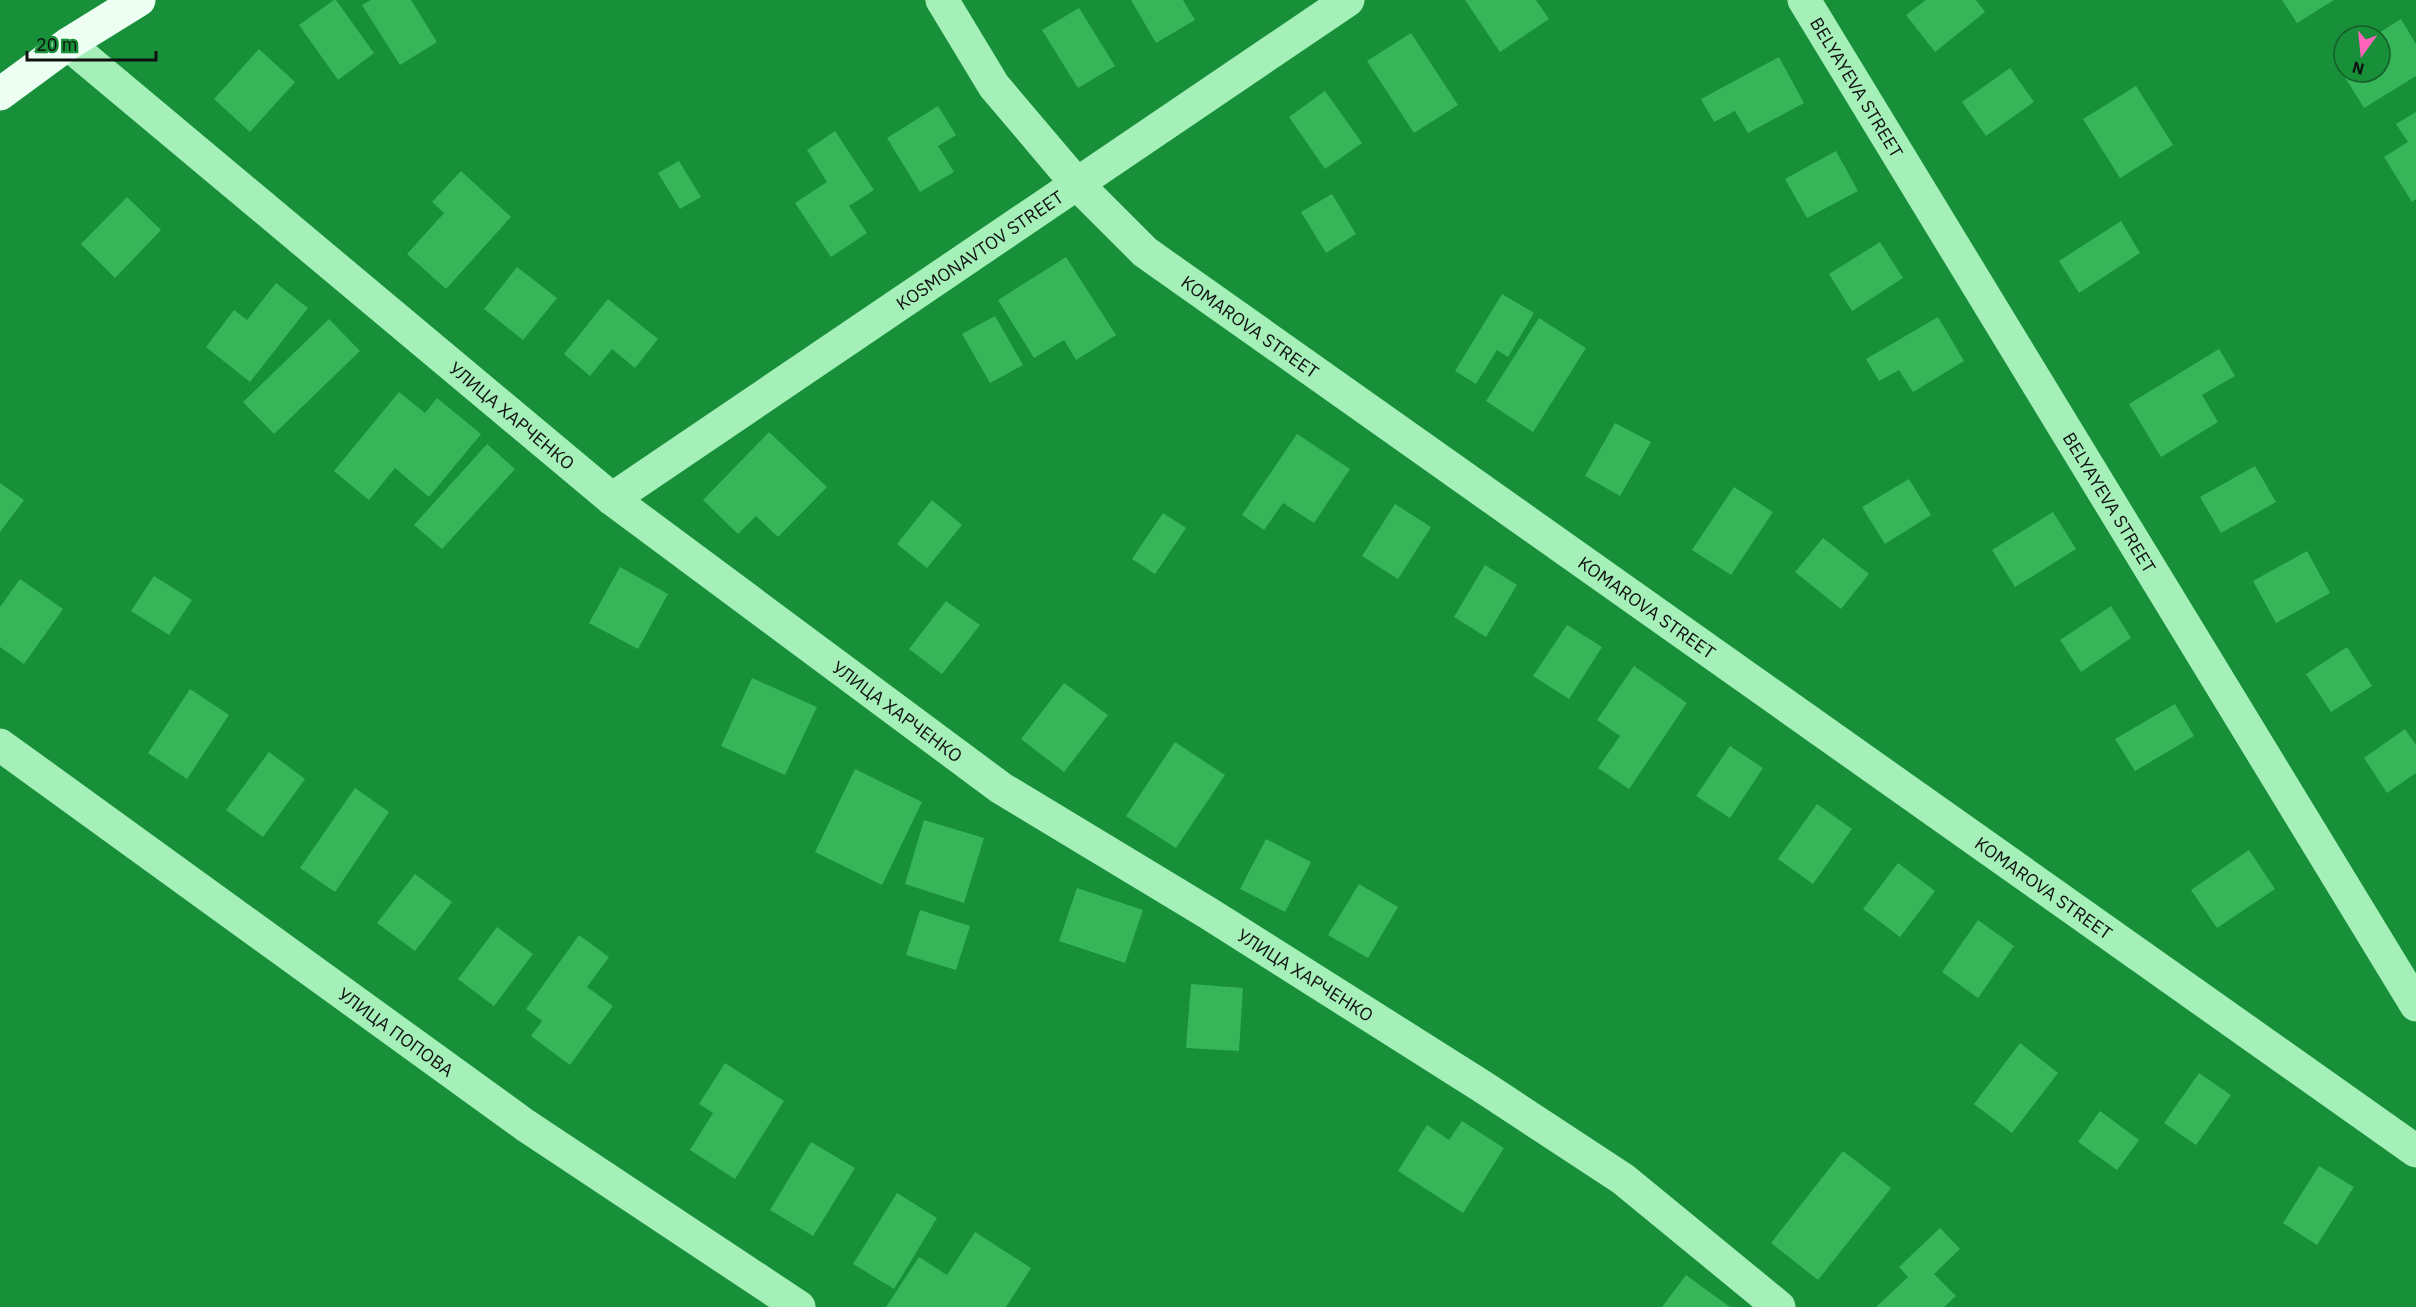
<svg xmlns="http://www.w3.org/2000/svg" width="2416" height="1307" viewBox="0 0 2416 1307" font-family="'IBM Plex Sans',sans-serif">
<rect width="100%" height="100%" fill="#179039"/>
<!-- building -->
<path fill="#36b559" d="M334,0H336L374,53L338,80L299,25Z
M371,0H411L437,42L400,65L362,5Z
M1131,0H1183L1195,20L1156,43Z
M1465,0H1536L1549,19L1500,52Z
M1926,0H1976L1985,12L1935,52L1906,15Z
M2282,0H2334L2297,23Z
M1079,8L1115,66L1078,88L1042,30Z
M2401,19L2416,44V76L2364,108L2335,61L2344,55V72H2380V36H2374Z
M1411,33L1458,105L1414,133L1367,61Z
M259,49L295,82L250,132L214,99Z
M1779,57L1804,103L1748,133L1735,111L1714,122L1701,99Z
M2010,68L2034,102L1986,136L1962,102Z
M2136,86L2173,145L2120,178L2083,119Z
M1325,91L1362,143L1325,169L1289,117Z
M938,106L956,135L938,146L954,172L920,192L887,138Z
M2416,112V199L2412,202L2384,157L2408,142L2396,124Z
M835,131L874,190L849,206L867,233L831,257L795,203L827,182L807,150Z
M1836,151L1858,191L1807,218L1785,179Z
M679,161L701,197L680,209L658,173Z
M461,171L511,217L446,289L407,254L444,213L432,202Z
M1332,194L1356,234L1326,253L1301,212Z
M127,197L161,230L115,278L81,244Z
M2121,221L2140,253L2079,293L2059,261Z
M1880,242L1903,278L1852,311L1829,274Z
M1066,257L1116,335L1076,360L1064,340L1034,358L998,300Z
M517,267L557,298L523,340L484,309Z
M276,283L308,308L250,382L206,347L234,310L247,320Z
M1502,294L1534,313L1508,357L1497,350L1476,384L1455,371Z
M608,299L658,339L635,368L612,349L590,376L564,354Z
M995,316L1023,365L990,383L962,334Z
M1938,317L1964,361L1913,392L1899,370L1879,381L1866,359Z
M1539,318L1586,348L1533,432L1486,401Z
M329,319L360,351L274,434L243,402Z
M2219,349L2235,376L2202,395L2218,422L2161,457L2129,404Z
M399,392L425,413L437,398L481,434L429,497L395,468L369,500L334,471Z
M1615,423L1651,442L1620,496L1585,476Z
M769,432L827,487L778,537L756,516L738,534L703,500Z
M1297,434L1350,469L1314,523L1283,503L1264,530L1242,515Z
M487,444L515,469L442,549L414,525Z
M2255,466L2276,502L2221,533L2200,497Z
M1909,479L1931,515L1885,544L1862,507Z
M0,483L24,500L0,532Z
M1734,487L1773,512L1731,575L1692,550Z
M932,500L962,525L927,568L897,544Z
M1395,504L1431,527L1398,579L1362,556Z
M2053,512L2076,549L2015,587L1992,550Z
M1163,513L1186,528L1155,574L1132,559Z
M1823,538L1869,574L1841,609L1795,572Z
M2307,551L2330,593L2276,623L2253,581Z
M1485,565L1517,585L1486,637L1454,617Z
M620,567L668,594L638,649L589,623Z
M154,576L192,600L169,635L131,611Z
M20,579L63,609L24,664L0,647V607Z
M946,601L980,625L942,674L909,649Z
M2111,606L2131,638L2081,672L2060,640Z
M1567,625L1602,647L1569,699L1533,676Z
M2347,647L2372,686L2331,712L2306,674Z
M1634,666L1687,703L1629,789L1598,768L1620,736L1597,720Z
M752,678L817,707L785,775L721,746Z
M1064,683L1108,715L1064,772L1021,739Z
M190,689L229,715L187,779L148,753Z
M2175,704L2194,736L2135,771L2115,739Z
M2405,729L2416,745V773L2387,793L2364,758Z
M1175,742L1225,775L1176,848L1126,816Z
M1730,746L1763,768L1730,818L1696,796Z
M269,752L305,779L263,837L226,810Z
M855,769L922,802L882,885L815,852Z
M355,788L389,812L335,892L300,868Z
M1817,804L1852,829L1813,884L1778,859Z
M924,820L984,838L964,903L905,884Z
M1266,839L1311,862L1285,912L1240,889Z
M2249,850L2275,889L2217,928L2191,890Z
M1898,863L1935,891L1900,937L1863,909Z
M415,874L452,902L415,951L377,923Z
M1359,884L1398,907L1368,958L1328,935Z
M1077,888L1143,910L1125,963L1059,941Z
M920,910L970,926L956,970L906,955Z
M1978,920L2014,946L1978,998L1942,972Z
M497,927L533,954L494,1006L458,979Z
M579,935L609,957L587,987L613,1006L570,1065L531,1036L542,1021L526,1009Z
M1191,984L1243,988L1239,1051L1186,1048Z
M2020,1043L2058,1073L2012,1133L1974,1104Z
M725,1063L784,1101L735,1179L690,1150L713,1113L699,1104Z
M2199,1073L2231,1095L2196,1145L2164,1123Z
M2100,1111L2139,1140L2117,1170L2078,1142Z
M1462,1121L1504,1148L1463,1213L1398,1171L1427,1125L1449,1140Z
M811,1142L855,1168L813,1236L770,1210Z
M1843,1151L1891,1188L1818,1280L1771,1243Z
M2319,1166L2354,1187L2317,1245L2283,1223Z
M897,1193L937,1218L894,1289L853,1264Z
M1940,1228L1960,1249L1934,1274L1956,1296L1944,1307H1876L1908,1277L1899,1267Z
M975,1232L1031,1268L1006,1307H886L919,1257L947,1275Z
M1686,1275L1730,1307H1662Z"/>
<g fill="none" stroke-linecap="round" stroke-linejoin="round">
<!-- minor -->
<g stroke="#a4f0b8" stroke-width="33">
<path id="s1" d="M942,0L994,86L1077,184L1145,252L2416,1151"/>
<path id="s2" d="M1804,0L2416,1005"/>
<path id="s3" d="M68,44L612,499L1001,788L1208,913L1483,1087L1623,1179L1779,1307"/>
<path id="s4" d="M612,499L1348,0"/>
<path id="s5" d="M0,745L525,1125L799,1307"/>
</g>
<!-- major -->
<path stroke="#edfff3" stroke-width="33" d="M0,94L68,44L139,0"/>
</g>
<g text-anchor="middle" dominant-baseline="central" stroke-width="5" stroke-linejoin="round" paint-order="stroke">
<!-- street labels -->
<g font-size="18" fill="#111" stroke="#179039">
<text stroke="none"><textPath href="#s2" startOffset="102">BELYAYEVA STREET</textPath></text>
<text stroke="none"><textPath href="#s4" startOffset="444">KOSMONAVTOV STREET</textPath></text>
<text stroke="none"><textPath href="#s1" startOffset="454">KOMAROVA STREET</textPath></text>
<text stroke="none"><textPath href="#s3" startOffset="579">УЛИЦА ХАРЧЕНКО</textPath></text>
<text stroke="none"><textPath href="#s2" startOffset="588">BELYAYEVA STREET</textPath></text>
<text stroke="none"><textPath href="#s1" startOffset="940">KOMAROVA STREET</textPath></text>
<text stroke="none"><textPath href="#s3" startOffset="1065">УЛИЦА ХАРЧЕНКО</textPath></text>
<text stroke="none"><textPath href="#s1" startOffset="1426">KOMAROVA STREET</textPath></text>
<text stroke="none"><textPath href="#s3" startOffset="1551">УЛИЦА ХАРЧЕНКО</textPath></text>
<text stroke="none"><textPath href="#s5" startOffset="489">УЛИЦА ПОПОВА</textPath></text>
</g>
</g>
<!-- north arrow -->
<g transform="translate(2362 54) rotate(195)"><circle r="28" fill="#179039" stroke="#155d29" stroke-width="1.5"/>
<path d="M0-4.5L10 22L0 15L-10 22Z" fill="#ff63bb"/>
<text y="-9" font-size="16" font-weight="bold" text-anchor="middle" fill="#111111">N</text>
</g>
<!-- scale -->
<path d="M27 51v9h129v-9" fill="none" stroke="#111111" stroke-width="3"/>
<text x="36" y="51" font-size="18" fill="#111111" stroke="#179039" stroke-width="4.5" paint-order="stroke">20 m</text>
</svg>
